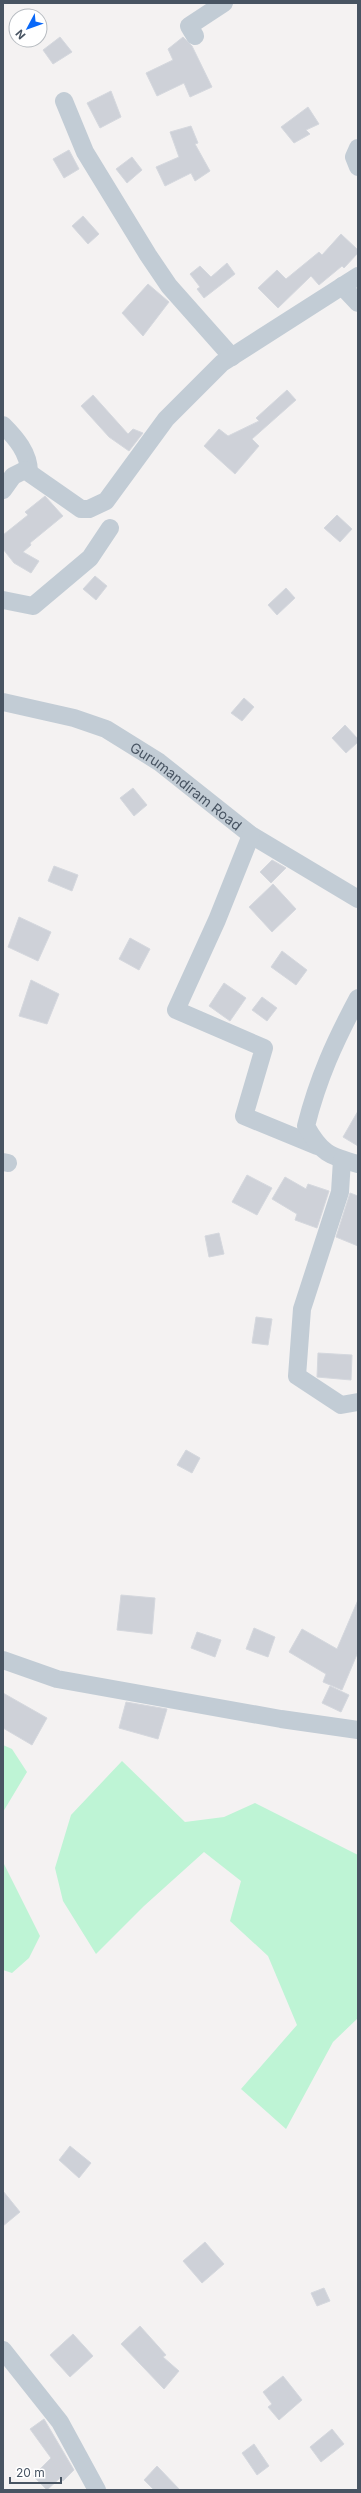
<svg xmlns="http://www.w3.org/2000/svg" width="361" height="2493" viewBox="0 0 361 2493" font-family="Inter,sans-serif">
<rect width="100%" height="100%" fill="#f4f2f2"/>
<!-- green -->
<path fill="#bef4d5" d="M3,1745L12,1749L27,1772L3,1812Z
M122,1761L185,1822L224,1817L255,1803L358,1855V2018L333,2042L286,2129L241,2089L297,2025L268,1956L230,1921L241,1881L204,1852L144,1906L96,1954L63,1901L55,1868L71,1815Z
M3,1862L40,1936L29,1958L12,1973L3,1970Z"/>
<!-- building -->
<path fill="#ced1d8" stroke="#d5d8de" d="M60,37L72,52L53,64L43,50Z
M183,37L192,46L212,87L190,97L184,83L157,96L146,73L173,60L168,49Z
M111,91L121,117L100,128L87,103Z
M308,107L319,124L306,130L310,134L294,143L281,127Z
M191,126L198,143L195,144L210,171L195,181L191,173L165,186L156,167L179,157L170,132Z
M69,150L79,169L64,178L53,159Z
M132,157L142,170L127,183L116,169Z
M83,216L99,234L88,244L72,226Z
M341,234L358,250V253L344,268L342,266L319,285L311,276L278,308L258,288L277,270L286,279L319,252L322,255Z
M227,263L235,274L204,298L197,289L200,287L190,274L200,266L211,277Z
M148,284L169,302L143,336L122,313Z
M287,390L296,400L252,439L259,446L235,474L204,446L219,429L228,436L259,421L256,418Z
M93,395L128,434L133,429L143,433L129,451L109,437L81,406Z
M45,496L63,516L30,543L31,545L23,552L39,561L31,573L14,563L3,549V535L28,515L25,512Z
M337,515L352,529L340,542L324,528Z
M95,576L107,586L96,600L83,589Z
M286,588L295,598L277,615L268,605Z
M244,698L254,707L242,721L231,713Z
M345,725L358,739V742L346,753L332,738Z
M133,788L147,805L134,816L120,798Z
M272,860L286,868L271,883L260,872Z
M54,866L78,875L72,891L48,881Z
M273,884L296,909L272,932L249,907Z
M19,917L51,932L38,961L8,947Z
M130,938L150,949L139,970L119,959Z
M282,951L307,970L296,985L271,967Z
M31,980L59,994L47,1024L19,1016Z
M224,983L246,998L230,1021L209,1006Z
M262,997L277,1008L267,1021L252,1010Z
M358,1111V1146L343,1137Z
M247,1175L272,1188L257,1215L232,1202Z
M285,1177L306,1189L308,1184L329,1191L317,1228L295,1220L297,1214L272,1199Z
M350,1193L358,1196V1246L336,1237Z
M219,1233L224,1254L209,1257L205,1236Z
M256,1317L272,1319L268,1345L252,1343Z
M318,1353L352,1355L351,1380L317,1377Z
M186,1450L200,1458L192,1473L177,1465Z
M121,1595L155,1598L152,1634L117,1630Z
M358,1600V1652L342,1690L323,1682L326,1674L289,1652L302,1629L337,1649Z
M254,1628L275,1637L268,1657L246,1649Z
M197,1632L221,1640L215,1657L191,1648Z
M330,1686L349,1695L341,1712L322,1703Z
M3,1693L47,1718L32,1745L3,1728Z
M126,1702L167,1709L158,1739L119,1728Z
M70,2146L91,2163L79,2178L59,2160Z
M3,2191L20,2212L3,2226Z
M205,2242L224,2264L202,2283L183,2261Z
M324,2288L330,2301L317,2306L311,2293Z
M140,2326L166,2355L163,2357L179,2371L164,2389L121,2344Z
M73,2334L93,2356L70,2377L50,2355Z
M283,2376L302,2400L279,2420L268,2407L272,2404L263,2392Z
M44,2419L74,2470L63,2481L60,2478L47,2490L33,2476L51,2458L30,2429Z
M332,2429L344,2444L321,2462L310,2447Z
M254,2444L269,2466L257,2475L242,2453Z
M157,2466L180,2490H154L144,2480Z"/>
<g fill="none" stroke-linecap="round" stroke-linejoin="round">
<!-- street -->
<g stroke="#c2ccd5" stroke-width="18">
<path d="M195,36L189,26L224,3"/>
<path d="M64,101L85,152L148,255L169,286L232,357"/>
<path d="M358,148L354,157L358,167"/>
<path d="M342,286L358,303"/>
<path d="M3,425C16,438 29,453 29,472"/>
<path d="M3,490L13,476L25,470L81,509H89L106,501L166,419L222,363L358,276"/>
<path d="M3,600L33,606L90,558L110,528"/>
<path id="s1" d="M3,702L74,718L106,729L159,762L251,835L358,899"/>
<path d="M251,835L217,920L176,1010L264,1048L244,1116L317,1146"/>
<path d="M358,998C335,1041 318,1078 306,1126C321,1153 329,1156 358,1164"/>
<path d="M342,1160L340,1192L302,1309L297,1376L341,1405L358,1402"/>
<path d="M3,1162L8,1163"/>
<path d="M3,1660L57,1679L281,1719L358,1730"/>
<path d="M3,2350L60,2422L97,2490"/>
</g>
</g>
<g text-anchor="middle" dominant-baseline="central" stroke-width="3.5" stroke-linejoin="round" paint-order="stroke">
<!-- street labels -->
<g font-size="14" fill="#485462" stroke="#fff">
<text stroke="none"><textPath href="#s1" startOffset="205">Gurumandiram Road</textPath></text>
</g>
</g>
<!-- border -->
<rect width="361" height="2493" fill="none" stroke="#485462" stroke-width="8"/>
<!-- north arrow -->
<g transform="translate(28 28) rotate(229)"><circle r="19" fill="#ffffff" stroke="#b6bbc0"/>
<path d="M0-3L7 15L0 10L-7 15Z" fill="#0968f8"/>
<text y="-6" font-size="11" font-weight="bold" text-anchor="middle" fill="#485462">N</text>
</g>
<!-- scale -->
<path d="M10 2477v6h51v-6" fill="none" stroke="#485462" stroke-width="2"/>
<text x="16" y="2477" font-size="12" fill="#485462" stroke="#ffffff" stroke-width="3" paint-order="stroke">20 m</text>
</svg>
